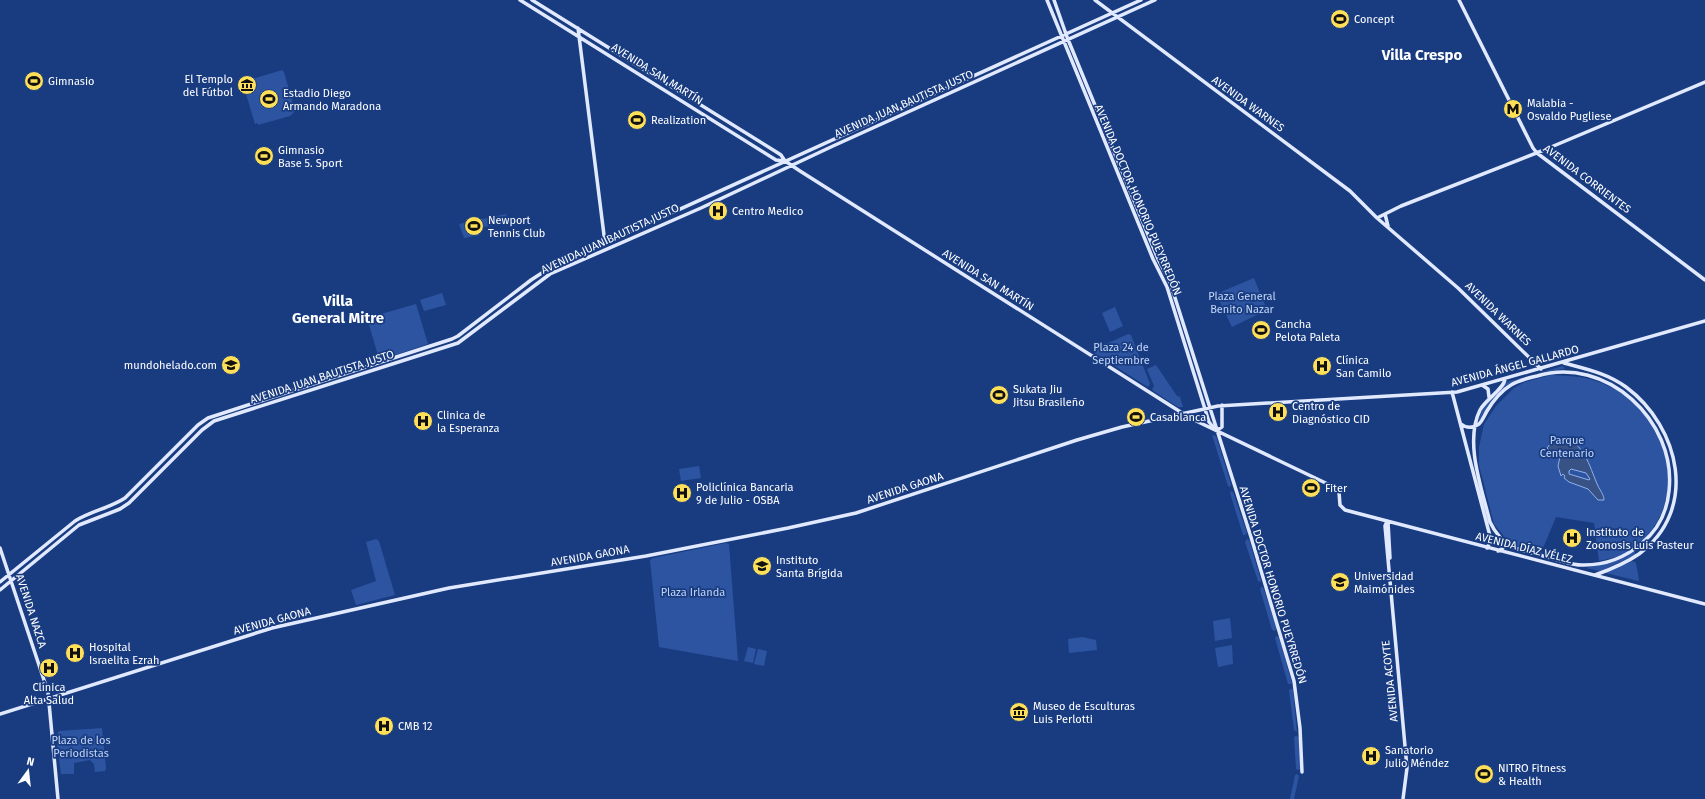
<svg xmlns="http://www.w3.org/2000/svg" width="1705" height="799" viewBox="0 0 1705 799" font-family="'Fira Sans',sans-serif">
<rect width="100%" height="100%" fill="#193c81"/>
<!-- green -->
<path fill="#2c54a1" d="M282,70L284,72L295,111L290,116L258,125V123L255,124L243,84H245L246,81Z
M506,214L508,222L479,228L480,235L464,238L459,224Z
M1254,278L1267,310L1232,327L1216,294Z
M442,293L446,305L424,311L420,300Z
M416,304L428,344L381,360L379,359L367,318Z
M1115,307L1123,326L1110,332L1102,313Z
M1128,334L1131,335L1150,384L1148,387L1094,353L1095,349Z
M1156,365L1177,396L1180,397L1183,407H1178L1152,390L1154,386L1147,369Z
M1563,366L1565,369C1543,371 1517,376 1501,392C1493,401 1487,415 1478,421L1484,406L1507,382Z
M1551,375C1577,376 1593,377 1616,390C1676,423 1691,516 1625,553C1618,557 1608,559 1599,561L1594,523L1556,517L1541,553L1511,545L1494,524L1479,465V447L1484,424L1496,406L1514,388L1525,382Z
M1212,435L1216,436L1231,484L1230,487L1228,486Z
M699,466L701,478L681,481L679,469Z
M1231,491L1233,492L1247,533L1245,535H1243L1230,493Z
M376,539L379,541L395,595L356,605L351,590L376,581L366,542Z
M1247,539L1249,540L1261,580L1260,582L1258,581L1245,542Z
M726,543L729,544L738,661L659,647L650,560L653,558Z
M1633,552H1635V555L1603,570L1600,571L1586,568L1616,561Z
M1633,561L1636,563L1639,580L1638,581L1606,573V572Z
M1261,587H1263L1277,628L1275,631L1272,630L1260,589Z
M1230,618L1232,638L1215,641L1213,621Z
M1276,636L1279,637L1292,683L1290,684H1288L1275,638Z
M1082,637L1096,640L1097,650L1069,653L1068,639Z
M1232,645L1233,664L1218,667L1215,648Z
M748,647L756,649L753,663L744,661Z
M758,649L767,651L764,666L754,664Z
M1291,689H1293L1297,732L1294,730L1289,690Z
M102,728L106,768L105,771L95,772L94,764L90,760L74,763V774H61L56,736L59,731Z
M1296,736L1299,737L1300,769L1299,770L1296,769L1294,737Z
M1297,774L1299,776L1294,799H1290L1295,775Z"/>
<!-- water -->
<path fill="#385285" stroke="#8fb1ed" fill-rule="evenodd" d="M1567,440C1585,444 1591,471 1598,486C1600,490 1604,495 1604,500H1598L1588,489L1569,482L1564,478L1565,476L1563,474L1561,476L1558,466L1561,452L1556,450L1550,451L1547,448L1552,442ZM1571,469L1586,473L1590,479L1589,480L1569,474V471Z"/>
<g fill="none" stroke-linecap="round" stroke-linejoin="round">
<!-- major -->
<path stroke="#e1e9ff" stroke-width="3.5" d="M520,0L776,160L785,161L800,171L1190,418L1334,487L1339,492L1340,505L1345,510L1705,604
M532,0L778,153L781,155L785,161
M1047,0L1153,259L1167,287L1209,422L1214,428
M1054,0L1067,37L1158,259L1170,282L1251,537L1294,681L1300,728L1302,772
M1095,0L1350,191L1377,218L1458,288L1541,369
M1459,0L1533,148L1537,153L1705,280
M578,28L605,243
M1385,214L1388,226
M1377,218L1401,206L1544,150L1705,82
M1564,363C1586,369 1607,373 1626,387C1680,427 1699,510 1639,554C1626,563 1609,570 1595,575
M1482,385L1488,389L1489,397
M1452,392L1490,536V542L1487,548
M1461,424C1467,429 1473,428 1479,424C1483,420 1484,416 1487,411C1493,401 1501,391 1511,385C1519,380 1528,378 1537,376C1606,355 1677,421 1669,491C1667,511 1658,530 1642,543C1626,557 1606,565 1584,565C1575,566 1566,562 1558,560C1543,556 1528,552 1514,548C1504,544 1494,531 1490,522C1482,489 1464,442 1480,410C1486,399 1504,389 1505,379
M1217,430L1222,427V405
M1387,521L1385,526L1407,768L1403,799
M1388,522L1390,558
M0,548L48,692L58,799
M1498,551L1503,548L1505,542
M0,582L75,521C91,511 110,508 125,498L198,425L208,418L452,339L458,336L531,280L548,269L1141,0
M0,590L79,525L120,509L129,503L202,430L214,421L458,343L550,274L701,208L833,146L1155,0
M0,714L272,628L449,588L646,556L788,528L856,513L1077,440L1122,427L1218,406L1457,392L1705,321"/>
</g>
<!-- icons -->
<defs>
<symbol id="stadium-disc" viewBox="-11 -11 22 22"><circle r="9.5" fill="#fedf58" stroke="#193c81"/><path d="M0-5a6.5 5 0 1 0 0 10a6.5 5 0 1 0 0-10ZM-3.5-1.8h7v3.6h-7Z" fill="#111"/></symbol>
<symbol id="museum-disc" viewBox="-11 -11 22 22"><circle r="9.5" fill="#fedf58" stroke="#193c81"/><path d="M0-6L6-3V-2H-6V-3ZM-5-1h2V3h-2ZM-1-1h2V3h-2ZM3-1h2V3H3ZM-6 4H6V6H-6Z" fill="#111"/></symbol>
<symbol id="metro-disc" viewBox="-11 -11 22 22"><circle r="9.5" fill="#fedf58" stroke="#193c81"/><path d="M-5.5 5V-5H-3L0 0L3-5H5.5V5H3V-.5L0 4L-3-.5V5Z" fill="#111"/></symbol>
<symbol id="hospital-disc" viewBox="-11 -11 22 22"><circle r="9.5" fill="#fedf58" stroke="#193c81"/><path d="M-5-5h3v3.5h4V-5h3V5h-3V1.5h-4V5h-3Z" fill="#111"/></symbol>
<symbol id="university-disc" viewBox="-11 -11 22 22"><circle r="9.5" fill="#fedf58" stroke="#193c81"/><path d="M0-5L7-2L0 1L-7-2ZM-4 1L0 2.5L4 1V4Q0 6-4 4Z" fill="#111"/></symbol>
<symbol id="school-disc" viewBox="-11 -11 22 22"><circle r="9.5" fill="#fedf58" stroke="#193c81"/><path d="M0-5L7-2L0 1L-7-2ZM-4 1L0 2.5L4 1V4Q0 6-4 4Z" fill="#111"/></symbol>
</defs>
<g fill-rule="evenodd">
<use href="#stadium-disc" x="1329" y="8" width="22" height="22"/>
<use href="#stadium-disc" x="23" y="70" width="22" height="22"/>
<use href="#museum-disc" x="236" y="74" width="22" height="22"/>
<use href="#stadium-disc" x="258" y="88" width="22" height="22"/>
<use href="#metro-disc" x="1502" y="98" width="22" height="22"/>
<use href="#stadium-disc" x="626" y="109" width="22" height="22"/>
<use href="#stadium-disc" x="253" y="145" width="22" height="22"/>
<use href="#hospital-disc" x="707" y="200" width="22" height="22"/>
<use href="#stadium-disc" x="463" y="215" width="22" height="22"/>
<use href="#stadium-disc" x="1250" y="319" width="22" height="22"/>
<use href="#university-disc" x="220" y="354" width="22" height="22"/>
<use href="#hospital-disc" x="1311" y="355" width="22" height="22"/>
<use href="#stadium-disc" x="988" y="384" width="22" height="22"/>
<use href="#hospital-disc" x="1267" y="401" width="22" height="22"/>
<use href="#stadium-disc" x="1125" y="406" width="22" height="22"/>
<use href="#hospital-disc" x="412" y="410" width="22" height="22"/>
<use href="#stadium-disc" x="1300" y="477" width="22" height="22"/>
<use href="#hospital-disc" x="671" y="482" width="22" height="22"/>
<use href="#hospital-disc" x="1561" y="527" width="22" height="22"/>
<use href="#school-disc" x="751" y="555" width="22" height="22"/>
<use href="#university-disc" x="1329" y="571" width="22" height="22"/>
<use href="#hospital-disc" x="64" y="642" width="22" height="22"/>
<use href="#hospital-disc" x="38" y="657" width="22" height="22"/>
<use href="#museum-disc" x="1008" y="701" width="22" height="22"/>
<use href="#hospital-disc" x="373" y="715" width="22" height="22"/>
<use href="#hospital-disc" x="1360" y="745" width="22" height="22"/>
<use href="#stadium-disc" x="1473" y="763" width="22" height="22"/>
</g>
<g text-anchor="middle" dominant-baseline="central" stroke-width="3.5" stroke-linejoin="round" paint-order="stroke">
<!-- poi labels -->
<g font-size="11" fill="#fff" stroke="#193c81" text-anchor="start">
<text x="1354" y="19">Concept</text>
<text x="233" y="79" text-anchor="end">El Templo<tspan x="233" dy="13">del Fútbol</tspan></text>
<text x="48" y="81">Gimnasio</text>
<text x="283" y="93">Estadio Diego<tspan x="283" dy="13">Armando Maradona</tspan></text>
<text x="1527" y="103">Malabia -<tspan x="1527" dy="13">Osvaldo Pugliese</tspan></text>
<text x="651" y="120">Realization</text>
<text x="278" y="150">Gimnasio<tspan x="278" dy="13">Base 5. Sport</tspan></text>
<text x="732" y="211">Centro Medico</text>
<text x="488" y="220">Newport<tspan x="488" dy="13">Tennis Club</tspan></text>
<text x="1275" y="324">Cancha<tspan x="1275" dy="13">Pelota Paleta</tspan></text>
<text x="1336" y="360">Clínica<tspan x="1336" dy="13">San Camilo</tspan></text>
<text x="217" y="365" text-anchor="end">mundohelado.com</text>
<text x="1013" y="389">Sukata Jiu<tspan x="1013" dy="13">Jitsu Brasileño</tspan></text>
<text x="1292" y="406">Centro de<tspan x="1292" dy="13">Diagnóstico CID</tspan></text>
<text x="437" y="415">Clinica de<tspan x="437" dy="13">la Esperanza</tspan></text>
<text x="1150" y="417">Casablanca</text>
<text x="696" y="487">Policlínica Bancaria<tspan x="696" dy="13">9 de Julio - OSBA</tspan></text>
<text x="1325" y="488">Fiter</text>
<text x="1586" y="532">Instituto de<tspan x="1586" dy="13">Zoonosis Luis Pasteur</tspan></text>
<text x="776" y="560">Instituto<tspan x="776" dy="13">Santa Brígida</tspan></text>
<text x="1354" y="576">Universidad<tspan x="1354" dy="13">Maimónides</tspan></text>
<text x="89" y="647">Hospital<tspan x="89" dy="13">Israelita Ezrah</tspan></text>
<text x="49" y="687" text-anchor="middle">Clínica<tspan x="49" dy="13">Alta Salud</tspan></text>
<text x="1033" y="706">Museo de Esculturas<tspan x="1033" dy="13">Luis Perlotti</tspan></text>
<text x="398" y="726">CMB 12</text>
<text x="1385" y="750">Sanatorio<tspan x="1385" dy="13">Julio Méndez</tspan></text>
<text x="1498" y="768">NITRO Fitness<tspan x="1498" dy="13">&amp; Health</tspan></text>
</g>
<!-- street labels -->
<g font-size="11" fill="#fff" stroke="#193c81">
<text transform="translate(657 74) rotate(32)">AVENIDA SAN MARTÍN</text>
<text transform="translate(904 104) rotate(-24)">AVENIDA JUAN BAUTISTA JUSTO</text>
<text transform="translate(1248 104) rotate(36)">AVENIDA WARNES</text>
<text transform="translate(1587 179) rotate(37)">AVENIDA CORRIENTES</text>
<text transform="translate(1138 200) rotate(67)">AVENIDA DOCTOR HONORIO PUEYRREDÓN</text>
<text transform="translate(610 239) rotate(-25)">AVENIDA JUAN BAUTISTA JUSTO</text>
<text transform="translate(988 280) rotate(32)">AVENIDA SAN MARTÍN</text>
<text transform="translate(1498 314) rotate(44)">AVENIDA WARNES</text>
<text transform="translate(1515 366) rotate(-15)">AVENIDA ÁNGEL GALLARDO</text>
<text transform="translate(322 377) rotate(-18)">AVENIDA JUAN BAUTISTA JUSTO</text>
<text transform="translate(905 488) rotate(-18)">AVENIDA GAONA</text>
<text transform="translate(1524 548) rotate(14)">AVENIDA DÍAZ VÉLEZ</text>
<text transform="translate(590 556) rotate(-10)">AVENIDA GAONA</text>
<text transform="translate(1273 585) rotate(73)">AVENIDA DOCTOR HONORIO PUEYRREDÓN</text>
<text transform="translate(31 611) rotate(72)">AVENIDA NAZCA</text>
<text transform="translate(272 621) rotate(-15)">AVENIDA GAONA</text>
<text transform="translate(1390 681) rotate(-96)">AVENIDA ACOYTE</text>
</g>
<!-- park labels -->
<g font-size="11" fill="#c2d5f8" stroke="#193c81">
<text x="1242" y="296">Plaza General<tspan x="1242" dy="13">Benito Nazar</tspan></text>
<text x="1121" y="347">Plaza 24 de<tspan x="1121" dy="13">Septiembre</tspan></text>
<text x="1567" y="440">Parque<tspan x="1567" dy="13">Centenario</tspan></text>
<text x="693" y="592">Plaza Irlanda</text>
<text x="81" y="740">Plaza de los<tspan x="81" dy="13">Periodistas</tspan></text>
</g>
<!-- district labels -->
<g font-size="15" font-weight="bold" fill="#fff" stroke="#193c81">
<text x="1422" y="55">Villa Crespo</text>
<text x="338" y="301">Villa<tspan x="338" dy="17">General Mitre</tspan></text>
</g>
</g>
<!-- north arrow -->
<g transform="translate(28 771) rotate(15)" stroke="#193c81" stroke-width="3" paint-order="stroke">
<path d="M0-3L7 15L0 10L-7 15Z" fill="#ffffff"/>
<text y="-6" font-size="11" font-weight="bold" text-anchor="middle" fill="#ffffff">N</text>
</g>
</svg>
